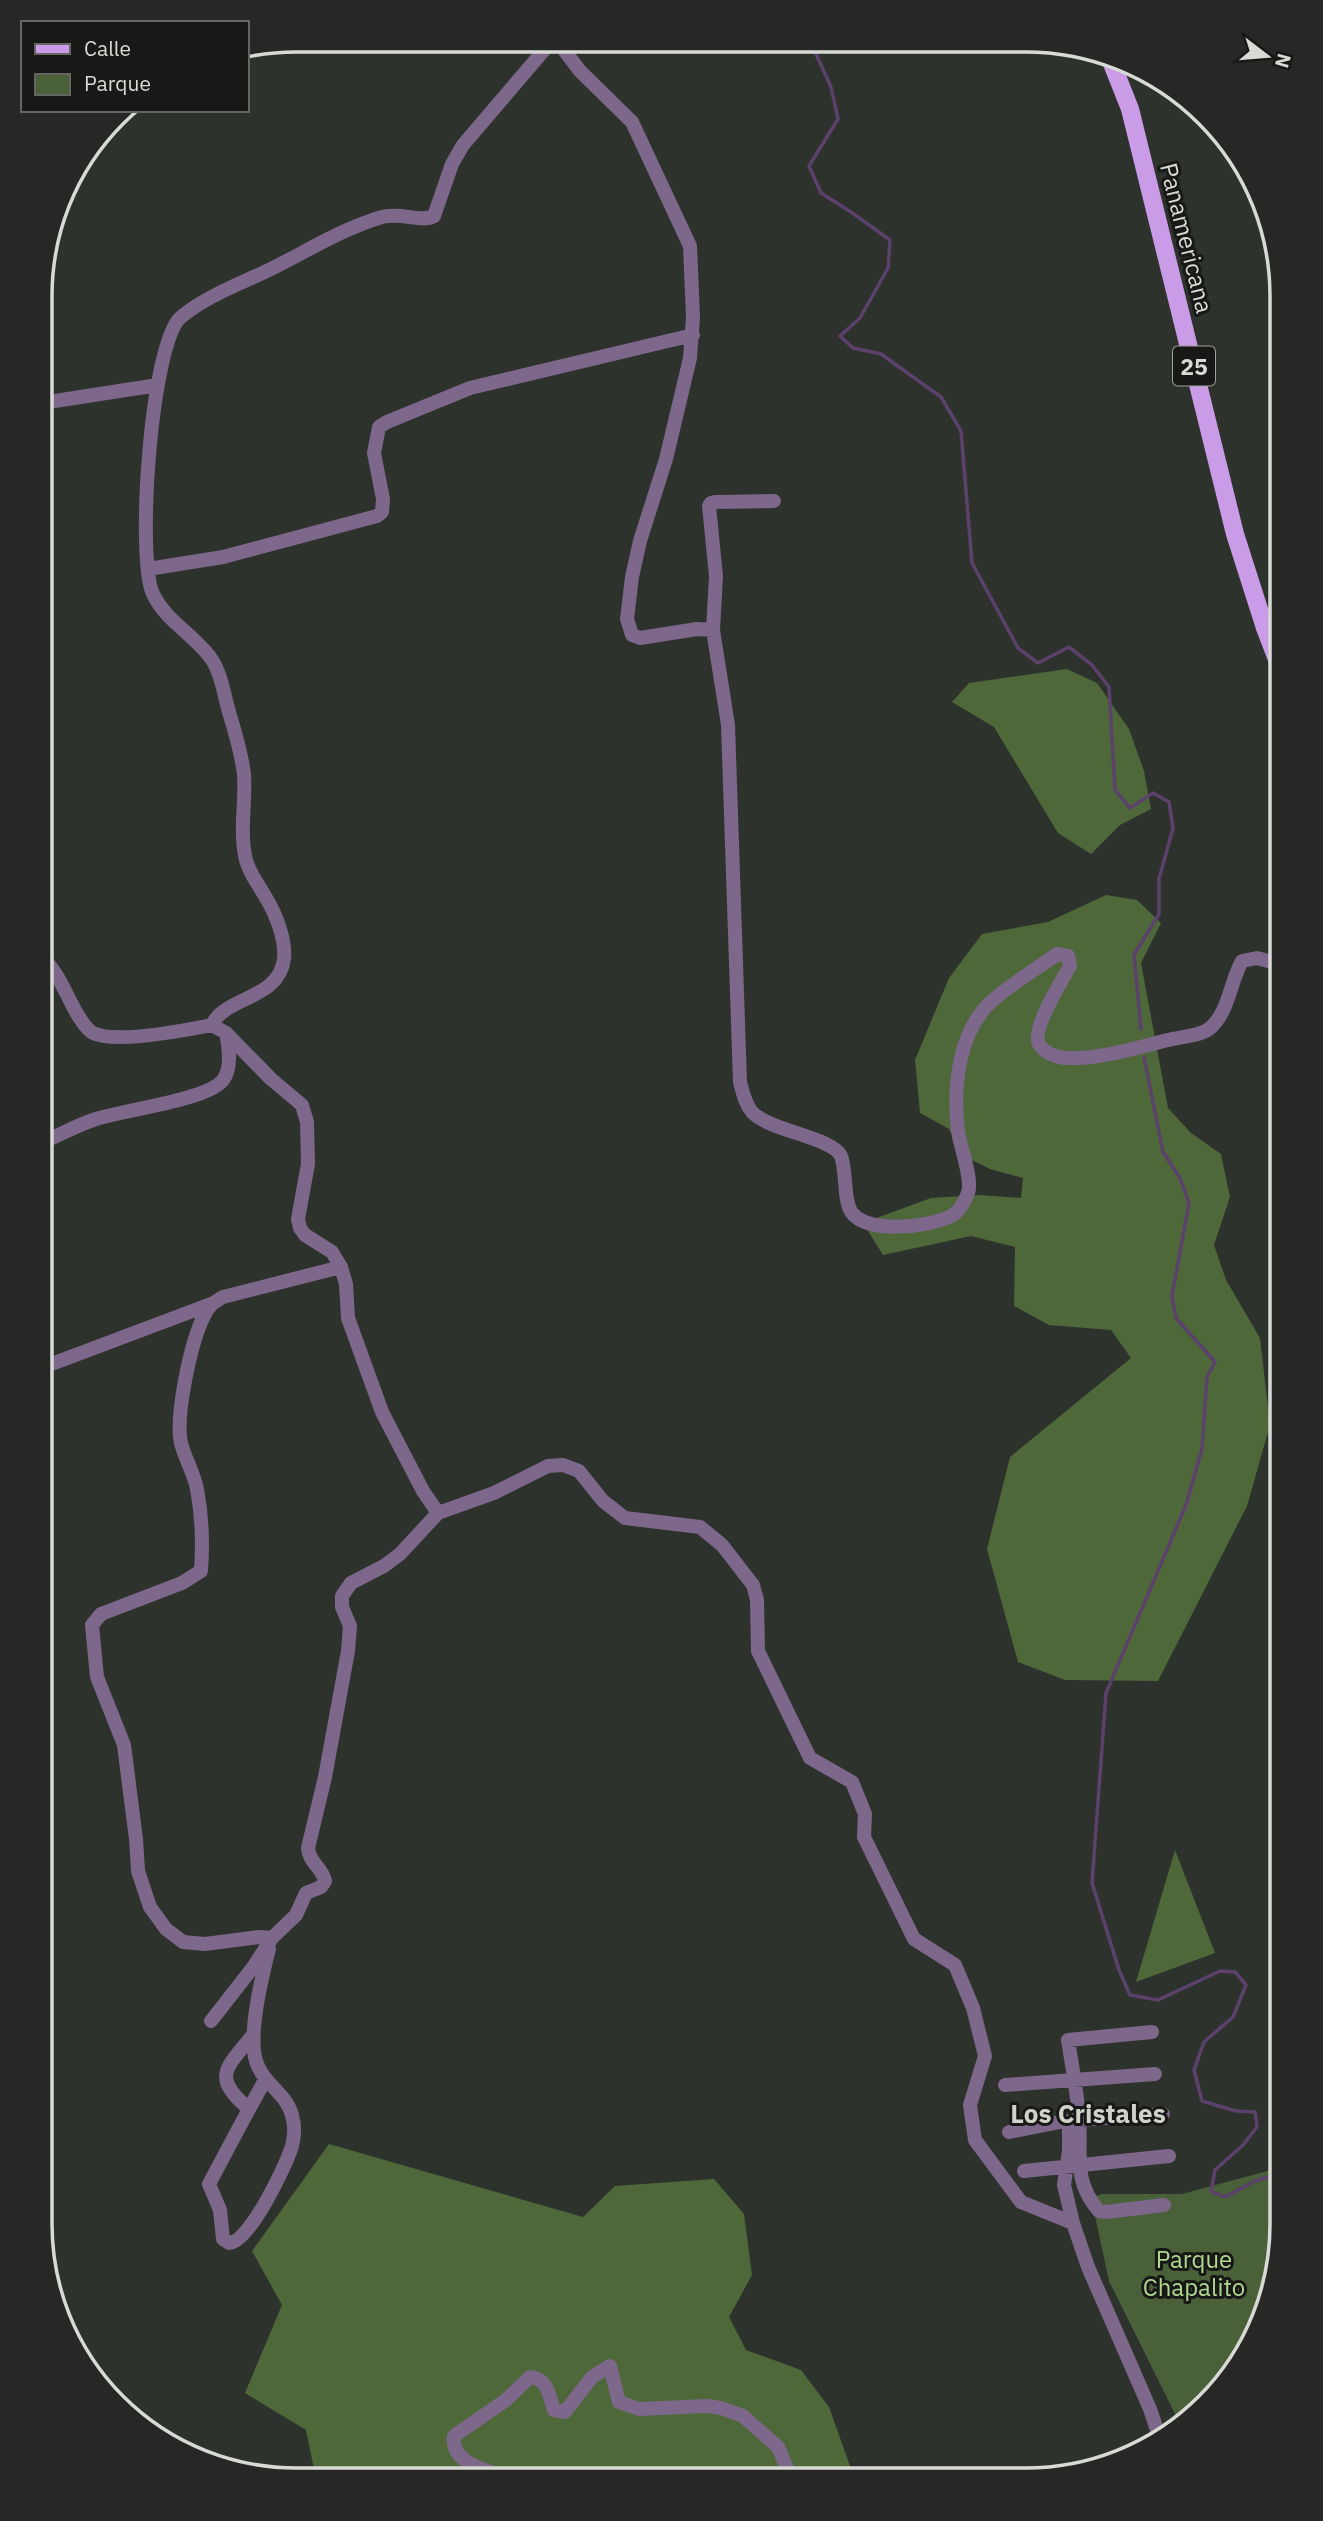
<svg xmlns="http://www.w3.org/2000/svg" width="1323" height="2521" viewBox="0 0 1323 2521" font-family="'IBM Plex Sans',sans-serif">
<rect width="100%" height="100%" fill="#2e322c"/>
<!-- green -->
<path fill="#496039" d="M1282,2167V2242L1263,2322L1230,2381L1181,2426L1109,2281L1091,2197L1103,2194H1182Z"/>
<!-- forest -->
<path fill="#4e683a" d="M1067,669L1097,683L1129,729L1144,771L1151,809L1120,825L1091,854L1058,833L994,727L952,702L969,683Z
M1106,895L1137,900L1161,923L1141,963L1168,1108L1191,1133L1221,1154L1230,1197L1214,1245L1226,1280L1260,1338L1270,1425L1247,1506L1158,1681L1065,1680L1018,1662L987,1549L1010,1457L1131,1358L1111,1330L1049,1325L1014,1306L1015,1247L971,1236L883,1255L863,1223L931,1198L979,1195L1021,1198L1023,1178L990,1169L962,1155L949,1129L920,1113L915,1060L949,978L982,934L1048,922Z
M1175,1850L1215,1953L1136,1982Z
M329,2144L583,2217L615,2186L714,2179L744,2214L752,2275L729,2317L746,2350L801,2370L829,2407L855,2480L316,2479L306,2430L245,2393L282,2305L252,2251Z"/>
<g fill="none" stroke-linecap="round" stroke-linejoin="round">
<!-- stream -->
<path stroke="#5b416b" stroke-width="3.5" d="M811,43L831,87L838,119L809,166L821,193L851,212L890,240L888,268L860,318L840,336L853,348L881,354L941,397L961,431L972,563L1018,648L1038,663L1069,647L1092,665L1109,687L1115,790L1130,808L1153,793L1169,802L1173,828L1159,879V914L1134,955L1141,1029
M1144,1057L1163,1152L1180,1178L1189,1203L1172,1296L1176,1318L1215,1362L1207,1377L1202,1449L1186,1505L1106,1693L1092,1883L1119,1970L1130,1995L1158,2000L1220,1971L1235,1972L1246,1985L1233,2017L1204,2042L1194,2070L1202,2101L1236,2111L1255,2112L1257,2127L1243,2145L1215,2170L1211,2191L1225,2197L1255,2181L1282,2173"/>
<!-- minor -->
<path stroke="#7d678b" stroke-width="14" d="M551,42L463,145L452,164L434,216C421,223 402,212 382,217C344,228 307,251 271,269C242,283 206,296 181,317C151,342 136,557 153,594C166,621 193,634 210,657C221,671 224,695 229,712C235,732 242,754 244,775C246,803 239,832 246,860C250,875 259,885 266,898C276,914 286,940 284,959C279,1000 225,996 212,1025L226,1033L271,1079L302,1105L307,1122L308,1164L298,1219L300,1228L305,1235L332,1252L341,1267L346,1284L348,1318L382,1412L423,1491L438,1513L494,1493L548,1466L563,1465L579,1471L603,1501L625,1518L700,1527L722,1545L753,1585L757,1600L758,1651L810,1758L852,1782L865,1814L864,1837L914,1939L955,1965L973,2008L985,2056L970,2105L975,2140L1021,2202L1073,2223L1088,2267L1150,2409L1161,2442
M558,42L580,71L632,122L690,246L693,317L690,358L666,459L640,541L632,577L627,619L632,635L640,638L697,629L713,630
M42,403L158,385
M774,501L715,502L711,503L709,506L716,576L713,630L728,725L740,1082C743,1093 745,1104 752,1112C769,1131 832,1137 841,1156C847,1172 843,1201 852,1213C869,1234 927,1227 949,1217C959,1213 964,1203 968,1193C973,1179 960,1147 958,1131C953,1088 958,1031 992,1001C1011,984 1035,970 1057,954L1068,956L1070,966C1062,981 1031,1029 1039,1044C1044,1053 1058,1058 1067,1058C1101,1059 1135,1048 1168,1040C1180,1037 1199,1036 1209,1029C1229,1013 1230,982 1242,961L1257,958L1283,965
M148,569L223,557L377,516L382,512L383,499L374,453L379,427L387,422L470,388L693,335
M42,957C60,974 66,996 79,1017C83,1023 87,1030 93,1033C115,1044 187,1030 212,1025
M41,1143C60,1135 77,1125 96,1119C123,1110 208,1100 223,1080C232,1069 229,1046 226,1033
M41,1368L211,1304
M272,1938L259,1937L205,1944L183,1942L166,1929L150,1907L138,1871L136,1839L124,1745L97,1677L92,1625L101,1614L182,1583L201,1571C203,1544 202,1516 197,1489C194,1473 185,1459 181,1443C175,1416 191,1341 204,1316C208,1306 214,1302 223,1297L341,1267
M211,2021L254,1966L272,1938L296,1915L306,1893L321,1887L325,1881C323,1868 309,1863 308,1848L325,1777L348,1651L350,1626L342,1607V1596L351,1583L384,1566L400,1554L438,1513
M1152,2032L1068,2040C1072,2066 1077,2091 1079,2117C1082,2153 1072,2181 1099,2211L1106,2212L1164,2205
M253,2035C226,2068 211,2077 249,2109L209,2184L220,2210L223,2239L229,2243C249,2243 286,2166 292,2146C294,2139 295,2127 293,2120C289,2091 257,2084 254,2051C251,2024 262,1976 269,1949
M1005,2085L1155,2074
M249,2109L265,2080
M1079,2120L1163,2114
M1009,2132L1065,2121L1069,2122V2151L1064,2185L1073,2223
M1024,2171L1169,2156
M512,2479C491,2471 450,2465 454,2436L506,2400L530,2377C548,2378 549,2396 554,2410L565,2412L592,2377L610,2366L619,2402L639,2409L706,2406L721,2408L743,2416L778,2447L792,2480"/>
<!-- major -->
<path stroke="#ca9be6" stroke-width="18" d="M1109,56L1130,109L1235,534L1265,628L1283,675"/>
</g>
<g text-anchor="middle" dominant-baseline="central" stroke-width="6" stroke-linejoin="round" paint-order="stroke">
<!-- shield labels -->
<rect fill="#181916" stroke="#9ea09c" stroke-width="2" x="1173" y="346.5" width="42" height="39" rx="5"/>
<g font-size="23" font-weight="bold" fill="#d8dad6">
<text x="1194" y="366">25</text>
</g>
<!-- street labels -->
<g font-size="24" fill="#d8dad6" stroke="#181916">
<text transform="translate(1187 238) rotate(76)">Panamericana</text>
</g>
<!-- park labels -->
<g font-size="24" fill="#aed790" stroke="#181916">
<text x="1194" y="2259">Parque<tspan x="1194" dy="28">Chapalito</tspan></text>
</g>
<!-- neighbourhood labels -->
<g font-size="26" font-weight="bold" fill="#ced2ca" stroke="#181916">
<text x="1088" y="2113">Los Cristales</text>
</g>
</g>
<!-- crop -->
<path d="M0 0H1323V2521H0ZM296 52H1026A244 244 0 0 1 1270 296V2224A244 244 0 0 1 1026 2468H296A244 244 0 0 1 52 2224V296A244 244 0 0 1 296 52Z" fill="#272825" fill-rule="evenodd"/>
<path fill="none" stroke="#d8dad6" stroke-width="3.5" d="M296 52H1026A244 244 0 0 1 1270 296V2224A244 244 0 0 1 1026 2468H296A244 244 0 0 1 52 2224V296A244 244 0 0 1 296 52Z"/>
<!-- legend -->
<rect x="21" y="21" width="228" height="91" fill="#181916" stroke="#656663" stroke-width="2"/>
<rect x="35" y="44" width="35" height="10" fill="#ca9be6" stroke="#656663" stroke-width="2"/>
<text x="84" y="56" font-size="21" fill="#d8dad6">Calle</text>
<rect x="35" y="74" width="35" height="21" fill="#496039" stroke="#656663" stroke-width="2"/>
<text x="84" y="91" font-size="21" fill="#d8dad6">Parque</text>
<!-- north arrow -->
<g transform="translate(1267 56) rotate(106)" stroke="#181916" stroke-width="5" paint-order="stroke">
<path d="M0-5L12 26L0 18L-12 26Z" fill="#d8dad6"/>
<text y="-10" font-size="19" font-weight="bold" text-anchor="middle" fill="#d8dad6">N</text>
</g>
</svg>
